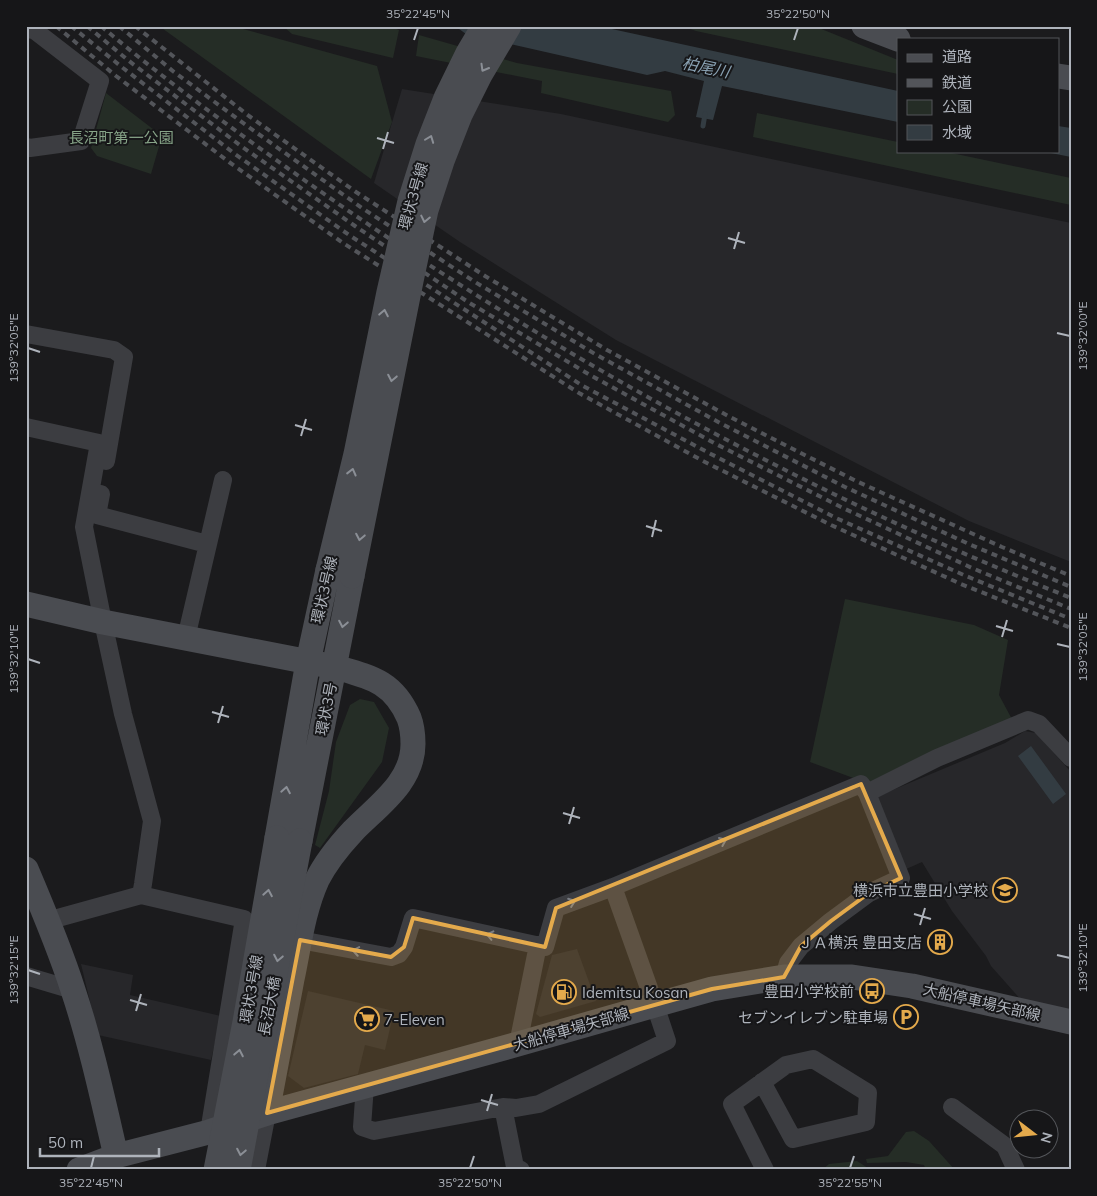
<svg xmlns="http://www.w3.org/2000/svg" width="1097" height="1196" viewBox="0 0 1097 1196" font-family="Mulish,'Noto Sans JP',sans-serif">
<rect width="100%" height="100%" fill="#1b1b1d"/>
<!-- built -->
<path fill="#27272a" d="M402,89L561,114L1071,223V562L969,521L616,340L460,242L374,183Z
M1025,731L1036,733L1071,772V1014L1023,1002L991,966L986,956L952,911L922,862L904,870L876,797L1005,743Z
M577,949L596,1001L540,1017L536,1014L552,955Z
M81,964L133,975L130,995L221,1016L211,1060L98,1035Z
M308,991L394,1011L385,1050L365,1045L358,1074L304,1088L288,1076Z"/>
<!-- green -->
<path fill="#252d26" d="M159,26H232L377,66L392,122L371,179Z
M283,26H388L399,30L393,58L292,34Z
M682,26H814L898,60V74L696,31Z
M419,35L517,63L671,91L675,115L668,122L541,93L542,81L416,56Z
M106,93L162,136L151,174L97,156L91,148Z
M757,113L898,142V151H942L1071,178V205L753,137Z
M845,599L974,625L1008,640L999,695L1014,723L875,786L810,762Z
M360,699L374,702L389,728L382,762L320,848L315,845L329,791L336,742L350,705Z
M914,1131L929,1141L955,1170H926L924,1165L906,1162L867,1163L866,1159L888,1156L906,1132Z
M857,1161L871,1170H812V1169H823L829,1164Z"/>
<!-- water -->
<path fill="#333c42" d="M455,26H598L898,91V122L722,86L713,120L696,117L704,81L665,71L647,75L466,34Z
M1058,126L1071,128V157L1041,151H1058Z
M1031,746L1066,794L1053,804L1018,756Z"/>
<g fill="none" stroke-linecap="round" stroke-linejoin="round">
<!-- stream -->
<path stroke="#333c42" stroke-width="5" d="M703,126L705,114"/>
<!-- street -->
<path stroke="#3c3d41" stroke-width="18" d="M26,29L34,30L100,81L81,141L30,148L26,147
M26,334L114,350L124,357L106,461
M26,427L99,443L84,527L103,622L123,714L152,821L143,884L141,895
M101,494L97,515L207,544
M186,638L223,480
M867,793L937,758L1028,720L1039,724L1071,758
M47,921L141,895L244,919L209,1132
M300,940L391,957L399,954L404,947L413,918L545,947L556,908L613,887L861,784L867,793L901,878L869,893L831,921L801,946L788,963L784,977
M26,976L73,990
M518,1044L538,945
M762,1082L793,1139L866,1122L868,1093L813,1059L786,1065L732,1104L765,1170
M365,1085L362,1127L374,1131L503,1107L516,1108L539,1104L667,1041L655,1005L613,887
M503,1107L515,1167L521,1170
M952,1107L1005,1146L1016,1170
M256,1170L267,1113"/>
<!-- secondary -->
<path stroke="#4a4c51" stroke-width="25" d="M864,26L898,39
M1058,76L1071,78
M26,604L103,622L335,667C370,677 393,681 409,718C412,726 413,735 413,744C413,783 377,806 353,831C339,846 326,862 317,880C303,911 299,946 292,979C284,1023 275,1068 267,1113
M277,838L308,662L328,570
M300,841L352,576
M26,869C43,909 60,949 73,990C91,1044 103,1100 116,1156
M79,1170L116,1156L209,1132L267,1113L518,1044L655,1005L712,989L784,977H852L912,986L1071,1022"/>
<!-- rail -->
<path stroke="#53555a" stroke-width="4" stroke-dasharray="6 5" stroke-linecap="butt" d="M56,26L116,76L229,162L343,243L579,393L703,461L831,525L961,584L1071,628
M71,26L123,68L235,154L349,235L583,386L709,453L836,518L966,576L1071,619
M87,26L129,61L241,146L355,226L468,302L590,375L716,444L843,508L972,568L1071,609
M101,26C160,76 223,122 286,167C462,293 647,404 842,498C917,534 994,567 1071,598
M119,26L174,72L250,128L362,208L475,282L595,354L720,423L845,487L971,545L1071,587
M135,26L249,116L356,192L485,276L607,350L730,417L856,481L1002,547L1071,576"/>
<!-- secondary-bridge -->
<path stroke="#4a4c51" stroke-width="25" d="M328,570L356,454L389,292L410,201L428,144L446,98L468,53L484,26
M352,576L411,281L426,210L442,161L460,115L480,75L509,26
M216,1170L245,1022L277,838
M238,1170L300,841"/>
</g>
<!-- one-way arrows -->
<defs><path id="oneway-chevron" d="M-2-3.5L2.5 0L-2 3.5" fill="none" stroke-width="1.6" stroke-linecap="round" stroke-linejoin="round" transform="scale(1.25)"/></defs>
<g stroke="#8b8f96">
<use href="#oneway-chevron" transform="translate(484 68) rotate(120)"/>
<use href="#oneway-chevron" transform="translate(430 139) rotate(-69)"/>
<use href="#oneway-chevron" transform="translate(425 219) rotate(102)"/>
<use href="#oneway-chevron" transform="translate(384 313) rotate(-79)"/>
<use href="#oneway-chevron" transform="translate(392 378) rotate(101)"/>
<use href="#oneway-chevron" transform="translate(352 472) rotate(-76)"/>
<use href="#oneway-chevron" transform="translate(360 537) rotate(101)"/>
<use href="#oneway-chevron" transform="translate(343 624) rotate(101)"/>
<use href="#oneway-chevron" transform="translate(286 790) rotate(-80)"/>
<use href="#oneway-chevron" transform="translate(268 893) rotate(-80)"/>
<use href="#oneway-chevron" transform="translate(278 958) rotate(101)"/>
<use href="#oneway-chevron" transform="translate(239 1053) rotate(-79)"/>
<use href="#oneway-chevron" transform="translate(241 1152) rotate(101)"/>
</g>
<g stroke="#7b7e84">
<use href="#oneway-chevron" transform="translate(723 841) rotate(-23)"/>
<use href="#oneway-chevron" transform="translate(572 902) rotate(-20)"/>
<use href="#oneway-chevron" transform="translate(490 935) rotate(-167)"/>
<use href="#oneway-chevron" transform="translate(356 951) rotate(-170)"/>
</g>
<!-- marked area -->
<path fill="#e4aa4c" fill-opacity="0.2" stroke="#e4aa4c" stroke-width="4" stroke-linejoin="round" d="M861,784L901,878L869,893L831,921L801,946L784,977L712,989L267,1113L300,940L391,957L404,947L413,918L545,947L556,908Z"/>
<!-- ticks -->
<path fill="none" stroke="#aeb3bb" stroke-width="2" d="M414,40L418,28M794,40L798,28M377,138L394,143M383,149L388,132M728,238L745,243M734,249L739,232M1057,333L1070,336M28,348L40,352M295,425L312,430M301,436L306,419M646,526L662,531M652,537L656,520M996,626L1013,631M1002,637L1007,620M1057,644L1070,647M28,659L40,663M212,712L229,717M218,723L223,706M563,813L580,818M569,824L574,807M914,914L931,919M920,925L925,908M1057,955L1070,958M28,970L40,974M130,1000L147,1005M136,1011L141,994M481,1100L498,1105M487,1111L492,1094M91,1168L94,1156M470,1168L474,1156M850,1168L854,1156"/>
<!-- icons -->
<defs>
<symbol id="school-ring" viewBox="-11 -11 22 22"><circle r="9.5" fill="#161618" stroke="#e4aa4c" stroke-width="1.5"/><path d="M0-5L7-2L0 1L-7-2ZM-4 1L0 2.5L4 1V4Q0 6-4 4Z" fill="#e4aa4c"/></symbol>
<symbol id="building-ring" viewBox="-11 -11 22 22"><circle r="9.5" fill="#161618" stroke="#e4aa4c" stroke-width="1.5"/><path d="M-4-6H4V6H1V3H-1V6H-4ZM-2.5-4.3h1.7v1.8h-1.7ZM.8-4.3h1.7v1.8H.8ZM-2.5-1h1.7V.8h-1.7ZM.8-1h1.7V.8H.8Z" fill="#e4aa4c"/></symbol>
<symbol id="bus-ring" viewBox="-11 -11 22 22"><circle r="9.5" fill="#161618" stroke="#e4aa4c" stroke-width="1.5"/><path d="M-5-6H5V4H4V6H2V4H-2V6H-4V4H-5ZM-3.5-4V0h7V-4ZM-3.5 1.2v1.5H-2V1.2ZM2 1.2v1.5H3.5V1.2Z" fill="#e4aa4c"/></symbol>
<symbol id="fuel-ring" viewBox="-11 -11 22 22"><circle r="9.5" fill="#161618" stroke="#e4aa4c" stroke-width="1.5"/><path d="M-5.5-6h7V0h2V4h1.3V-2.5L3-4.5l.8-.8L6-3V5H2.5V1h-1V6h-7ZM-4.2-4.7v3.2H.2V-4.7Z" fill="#e4aa4c"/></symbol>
<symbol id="parking-ring" viewBox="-11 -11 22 22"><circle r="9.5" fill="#161618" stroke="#e4aa4c" stroke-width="1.5"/><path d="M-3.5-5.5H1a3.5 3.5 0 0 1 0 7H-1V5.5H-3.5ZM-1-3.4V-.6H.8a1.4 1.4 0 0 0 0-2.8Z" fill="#e4aa4c"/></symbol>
<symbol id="supermarket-ring" viewBox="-11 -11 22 22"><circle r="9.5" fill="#161618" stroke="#e4aa4c" stroke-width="1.5"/><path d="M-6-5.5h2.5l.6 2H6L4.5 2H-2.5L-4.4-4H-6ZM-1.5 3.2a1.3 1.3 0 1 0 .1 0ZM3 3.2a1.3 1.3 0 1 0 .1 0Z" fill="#e4aa4c"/></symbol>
</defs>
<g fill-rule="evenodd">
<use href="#school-ring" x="991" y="876" width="28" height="28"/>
<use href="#building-ring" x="926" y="928" width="28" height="28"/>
<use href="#bus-ring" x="858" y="977" width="28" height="28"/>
<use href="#fuel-ring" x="550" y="978" width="28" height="28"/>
<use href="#parking-ring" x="892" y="1003" width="28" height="28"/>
<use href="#supermarket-ring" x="353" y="1005" width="28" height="28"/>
</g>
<g text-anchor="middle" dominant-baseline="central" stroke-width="4" stroke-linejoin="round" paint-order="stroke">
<!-- park labels -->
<g font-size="15" fill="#87a488" stroke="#161618">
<text x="121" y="137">長沼町第一公園</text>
</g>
<!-- street labels -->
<g font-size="15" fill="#aeb3bb" stroke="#161618">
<text transform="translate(413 196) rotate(-74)">環状3号線</text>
<text transform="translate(324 590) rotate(-77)">環状3号線</text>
<text transform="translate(326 709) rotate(-79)">環状3号</text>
<text transform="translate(251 989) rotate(-80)">環状3号線</text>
<text transform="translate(982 1002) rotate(13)">大船停車場矢部線</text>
<text transform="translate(269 1006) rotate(-79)">長沼大橋</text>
<text transform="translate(571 1029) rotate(-16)">大船停車場矢部線</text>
</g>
<!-- poi labels -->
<g font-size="15" fill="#aeb3bb" stroke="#161618" text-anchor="end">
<text x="988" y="890">横浜市立豊田小学校</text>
<text x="922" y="942">ＪＡ横浜 豊田支店</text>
<text x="854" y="991">豊田小学校前</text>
<text x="582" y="992" text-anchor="start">Idemitsu Kosan</text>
<text x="888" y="1017">セブンイレブン駐車場</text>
<text x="384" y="1019" text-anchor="start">7-Eleven</text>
</g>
<!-- water labels -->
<g font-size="16" font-style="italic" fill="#89a1b2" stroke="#161618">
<text transform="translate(706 67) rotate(12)">柏尾川</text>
</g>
</g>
<!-- border -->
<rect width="1097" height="1196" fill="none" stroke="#161618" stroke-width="55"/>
<!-- legend -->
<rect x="897" y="38" width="162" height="115" fill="#161618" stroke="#535559"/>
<rect x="907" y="54" width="25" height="8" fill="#4a4c51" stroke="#535559"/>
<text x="942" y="62" font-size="15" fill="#aeb3bb">道路</text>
<rect x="907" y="79" width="25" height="8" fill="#53555a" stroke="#535559"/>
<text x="942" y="88" font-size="15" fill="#aeb3bb">鉄道</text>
<rect x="907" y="100" width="25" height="15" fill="#252d26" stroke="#535559"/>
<text x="942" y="112" font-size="15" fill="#aeb3bb">公園</text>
<rect x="907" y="125" width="25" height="15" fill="#333c42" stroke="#535559"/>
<text x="942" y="138" font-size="15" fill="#aeb3bb">水域</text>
<!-- north arrow -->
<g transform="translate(1034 1134) rotate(106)"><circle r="24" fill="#161618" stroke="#535559"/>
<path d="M0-4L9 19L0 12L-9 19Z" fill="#e4aa4c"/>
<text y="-8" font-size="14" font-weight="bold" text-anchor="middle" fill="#aeb3bb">N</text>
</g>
<!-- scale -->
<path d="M40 1148v8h119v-8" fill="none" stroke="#aeb3bb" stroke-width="2.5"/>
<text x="48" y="1148" font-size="15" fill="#aeb3bb" stroke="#161618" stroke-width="4" paint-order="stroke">50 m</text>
<rect x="28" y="28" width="1042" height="1140" fill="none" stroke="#aeb3bb" stroke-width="2"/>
<g font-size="12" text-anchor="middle" fill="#aeb3bb">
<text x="418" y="18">35°22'45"N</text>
<text x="798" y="18">35°22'50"N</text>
<text transform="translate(1083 336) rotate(-90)" y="4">139°32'00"E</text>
<text transform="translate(14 348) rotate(-90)" y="4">139°32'05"E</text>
<text transform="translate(1083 647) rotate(-90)" y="4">139°32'05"E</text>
<text transform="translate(14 659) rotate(-90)" y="4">139°32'10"E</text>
<text transform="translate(1083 958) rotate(-90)" y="4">139°32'10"E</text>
<text transform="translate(14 970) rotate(-90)" y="4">139°32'15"E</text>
<text x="91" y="1187">35°22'45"N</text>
<text x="470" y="1187">35°22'50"N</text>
<text x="850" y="1187">35°22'55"N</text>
</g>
</svg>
